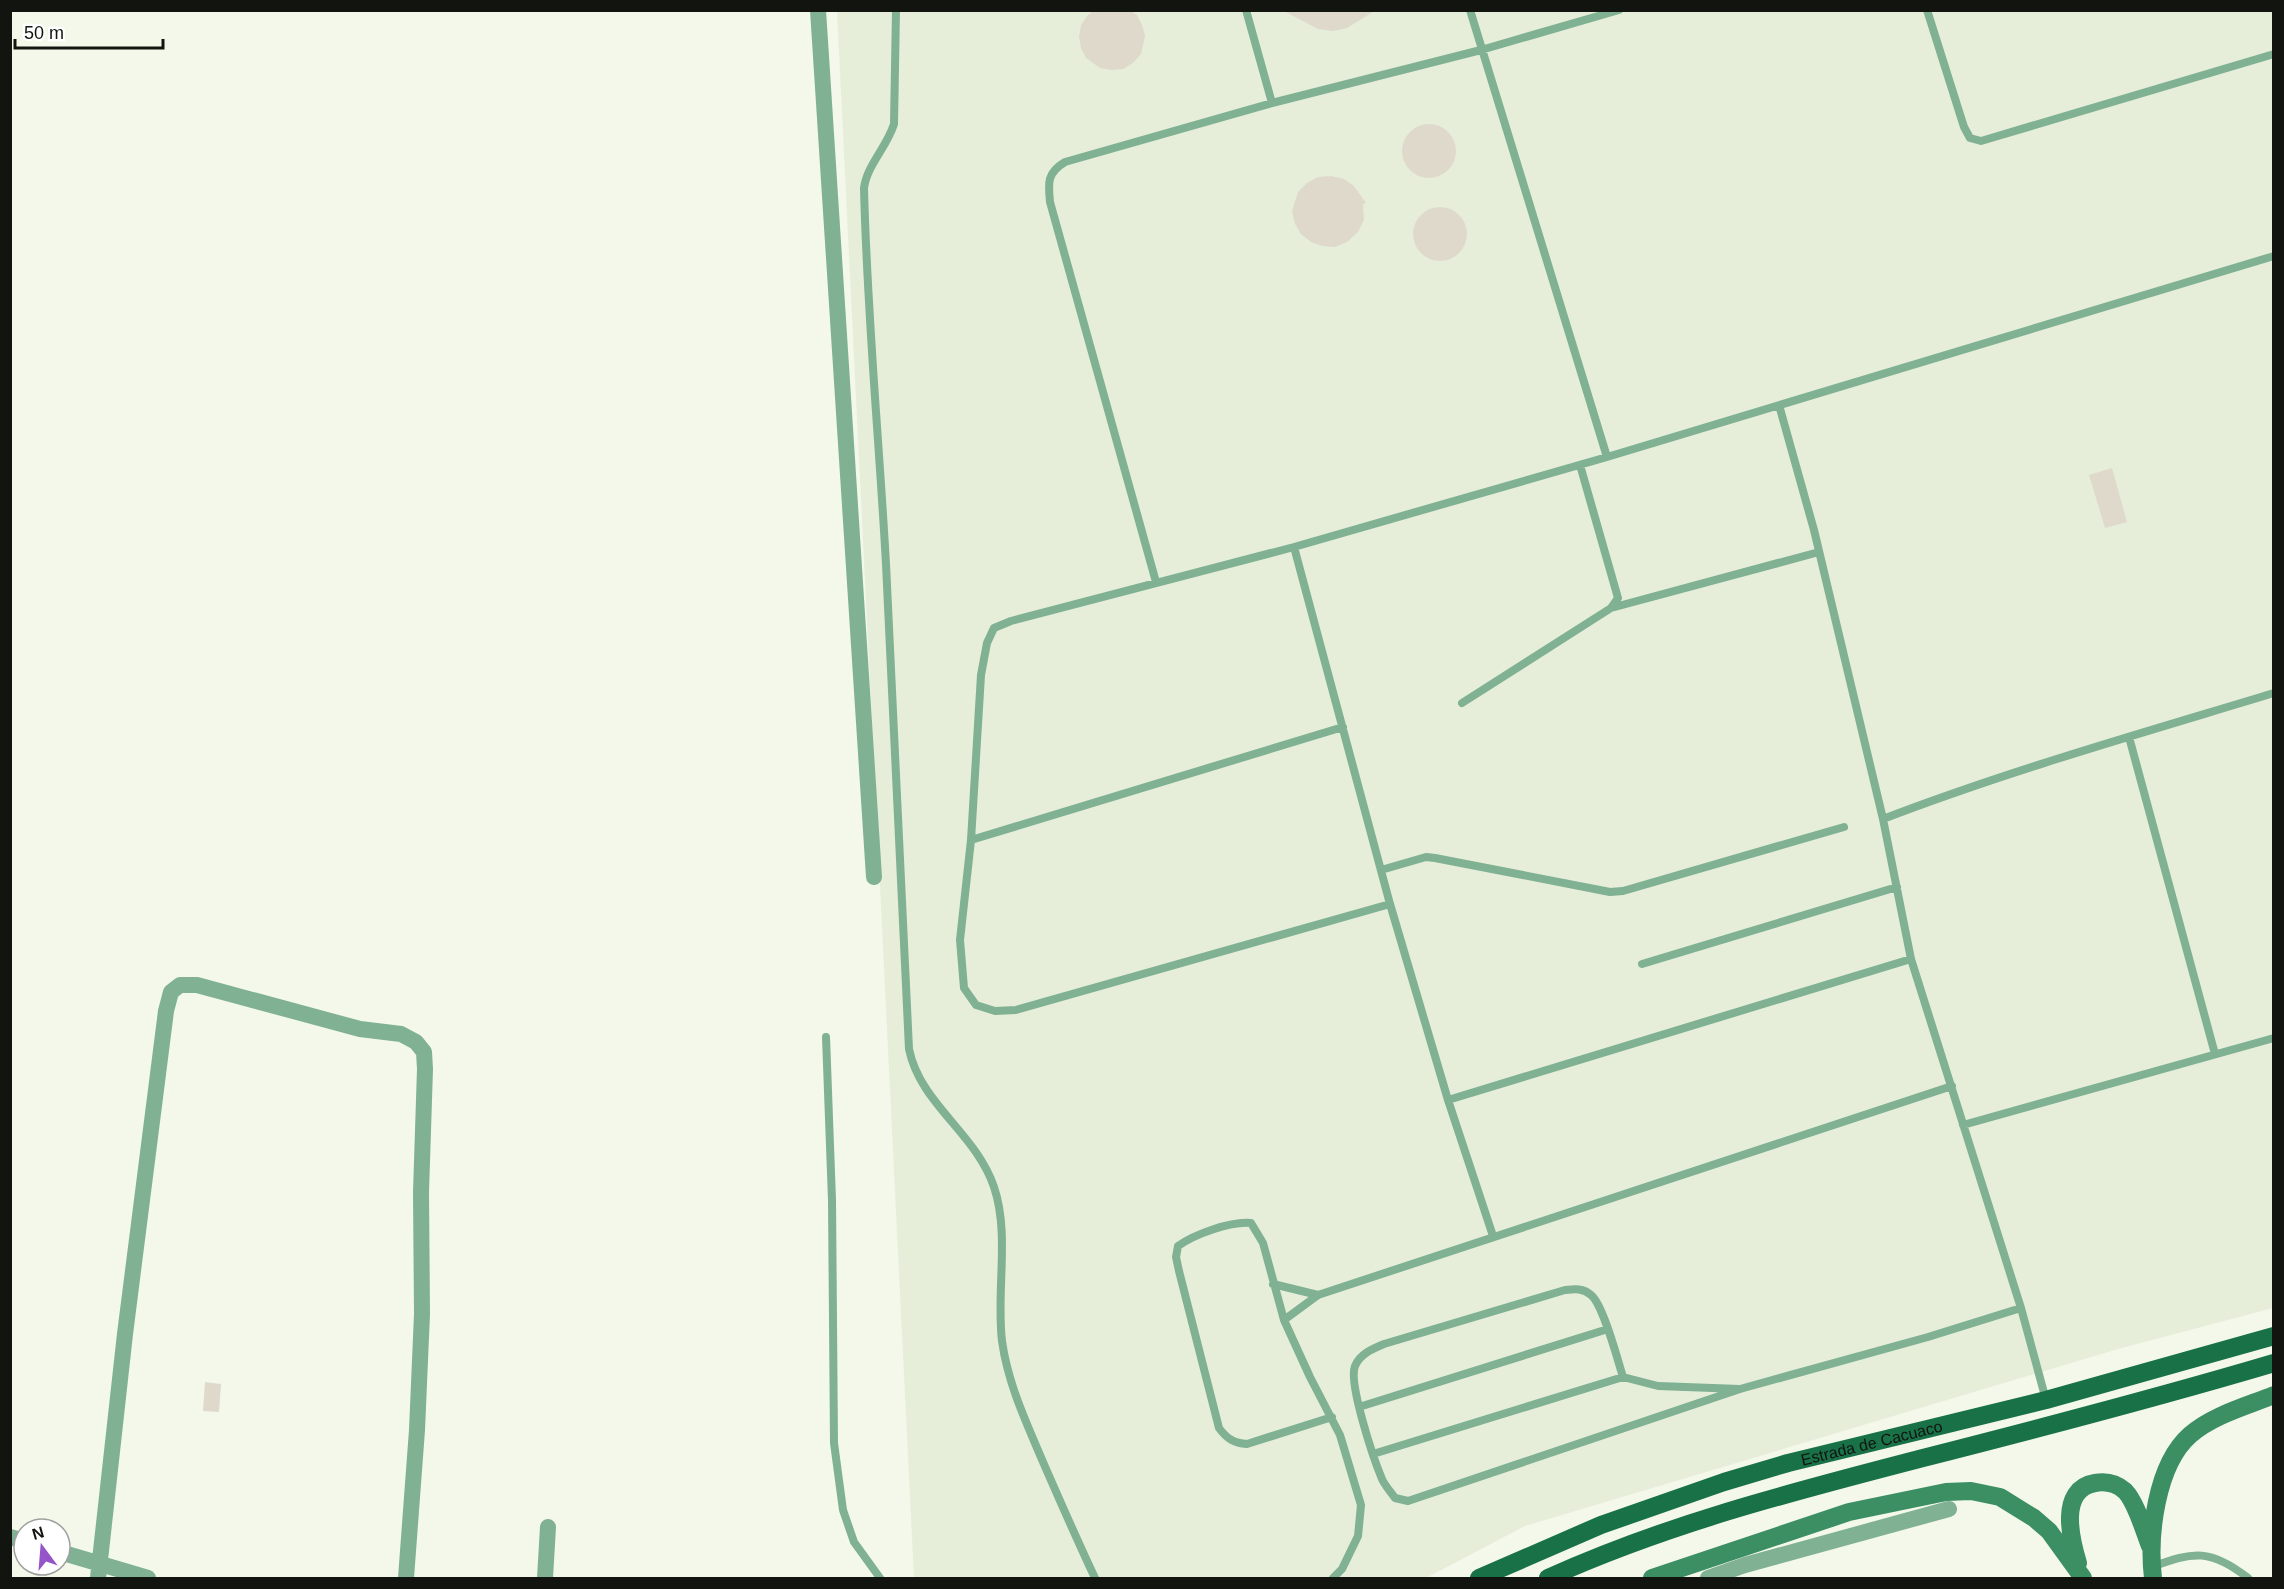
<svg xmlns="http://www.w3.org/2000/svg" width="2284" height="1589" viewBox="0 0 2284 1589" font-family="Arial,sans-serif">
<rect width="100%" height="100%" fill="#f3f8ea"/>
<!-- built -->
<path fill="#e6eed9" d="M837,11H2273V1308L2118,1349L1525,1526L1426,1578H914Z"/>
<!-- building -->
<path fill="#dfd9cc" d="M1094,10H1130L1137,15L1142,25L1145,36L1141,54L1133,63L1123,69L1112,70L1100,68L1086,58L1081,48L1079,37L1081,25L1087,16Z
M1282,10H1376L1347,28L1333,31L1318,29Z
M1402 151a27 27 0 1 1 54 0a27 27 0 1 1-54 0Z
M1331,176L1344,179L1354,186L1366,203L1363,204L1364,220L1358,232L1347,242L1335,247L1322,246L1311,242L1301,234L1295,224L1292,211L1298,192L1307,183L1318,177Z
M1413 234a27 27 0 1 1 54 0a27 27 0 1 1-54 0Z
M2112,468L2127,522L2105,528L2089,475Z
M205,1382L221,1384L219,1412L203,1411Z"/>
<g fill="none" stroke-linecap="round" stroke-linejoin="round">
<!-- service -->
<path stroke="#7fb192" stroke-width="8" d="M896,10L894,124C887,147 867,165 864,188C867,314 879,438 886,564C895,725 900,887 909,1049C920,1104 976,1133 994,1187C1010,1234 996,1291 1002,1341C1008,1384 1026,1422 1043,1462C1060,1501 1077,1540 1095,1578
M1246,10L1272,103
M1470,10L1607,457
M1927,10L1964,127L1970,138L1981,141L2274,54
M1779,405L1814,530L1883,819L1911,959L2021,1308L2046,1400
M1294,547L1390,904L1448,1100L1493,1236
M1156,582L1050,202C1048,182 1047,173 1065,162L1272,103L1481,50L1619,10
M1611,608L1819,552
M1462,703L1611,608L1618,598L1580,465
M2129,737L2215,1054
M1883,819C2011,770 2142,733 2274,693
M971,840L1343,727
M1381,870L1426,857L1435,858L1610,892L1623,891L1844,827
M1390,904L1016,1010L995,1011L976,1005L964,988L960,940L971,840L981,675L987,643L994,628L1011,621L1294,547L1607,457L2274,256
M1642,964L1897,887
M826,1037L832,1200L834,1443L843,1510L854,1542L880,1578
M1448,1100L1911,959
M1963,1125L2274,1038
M1273,1284L1318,1295
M1284,1320L1318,1295L1952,1086
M1740,1389L1658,1386L1623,1377C1618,1361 1603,1304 1591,1295C1583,1288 1575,1289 1565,1290L1384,1344C1372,1349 1360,1354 1355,1366C1348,1383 1374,1460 1382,1479C1385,1486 1391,1492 1395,1498L1408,1501L1740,1389L1928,1337L2021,1308
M1359,1407L1608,1329
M1332,1417L1247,1444C1234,1443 1227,1439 1219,1428L1179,1271L1176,1257L1178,1246C1195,1234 1231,1221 1251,1223L1263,1243L1284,1320L1310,1377L1340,1435L1361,1505L1358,1536L1342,1569L1333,1578
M1373,1454L1623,1377
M2152,1567C2194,1551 2211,1549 2248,1578"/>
<!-- minor -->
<path stroke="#7fb192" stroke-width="16" d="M818,10L874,877
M10,1537L24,1541
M60,1552L148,1578
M98,1578L125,1334L166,1011L171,992L180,985H197L360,1029L401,1034L416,1042L424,1052L425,1069L421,1192L422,1314L417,1430L406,1578
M545,1578L548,1527
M1708,1578L1745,1565L1949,1509"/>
<!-- secondary -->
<path stroke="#3c8e63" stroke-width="18" d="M2078,1563C2071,1540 2058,1489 2095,1483C2106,1481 2116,1483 2125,1491C2136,1502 2144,1531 2150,1546
M1652,1578L1849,1512L1946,1492L1971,1491L2000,1497L2034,1518L2049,1531L2083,1578
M2153,1578C2148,1536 2156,1465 2190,1435C2213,1415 2247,1406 2274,1395"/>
<!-- primary -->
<g stroke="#197147" stroke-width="18">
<path id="s1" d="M1479,1578L1601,1525L1724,1482L1788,1463L2046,1400L2274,1336"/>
<path d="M1548,1578C1667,1524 1792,1492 1919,1459C2037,1429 2156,1398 2274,1363"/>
</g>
</g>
<g text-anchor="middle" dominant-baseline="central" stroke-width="4.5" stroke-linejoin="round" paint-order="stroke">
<!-- street labels -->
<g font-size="16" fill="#12140f" stroke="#fff">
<text stroke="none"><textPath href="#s1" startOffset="416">Estrada de Cacuaco</textPath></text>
</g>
</g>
<!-- border -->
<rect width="2284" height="1589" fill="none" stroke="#12140f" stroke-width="24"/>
<!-- north arrow -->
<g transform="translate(42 1547) rotate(344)"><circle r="28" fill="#ffffff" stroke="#a0a19f" stroke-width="1.5"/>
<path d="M0-4.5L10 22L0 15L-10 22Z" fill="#9654c9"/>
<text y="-9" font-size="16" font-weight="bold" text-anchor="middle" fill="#12140f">N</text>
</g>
<!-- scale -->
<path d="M15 39v9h148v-9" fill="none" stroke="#12140f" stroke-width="3"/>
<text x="24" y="39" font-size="18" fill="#12140f" stroke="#ffffff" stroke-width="4.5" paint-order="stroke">50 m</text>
</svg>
